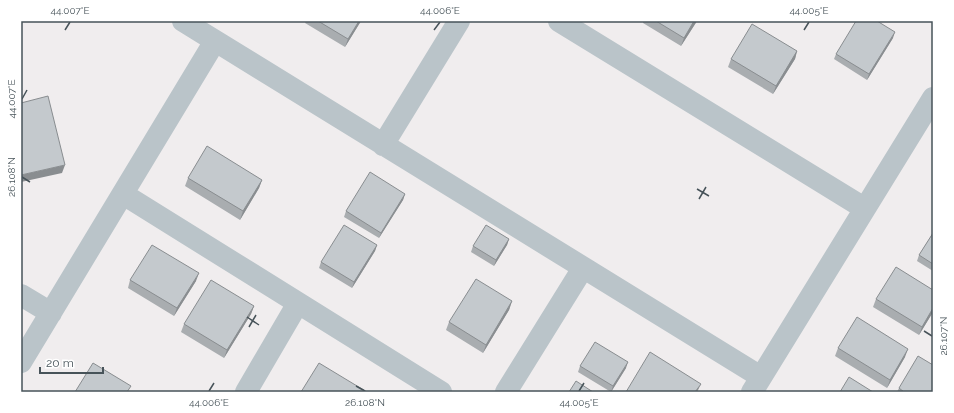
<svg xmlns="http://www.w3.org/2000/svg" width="954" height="413" viewBox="0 0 954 413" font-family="Raleway,sans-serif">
<rect width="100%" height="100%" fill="#f0edee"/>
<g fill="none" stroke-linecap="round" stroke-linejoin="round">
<!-- minor -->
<path stroke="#bac4c9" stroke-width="22" d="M183,21L761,377
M559,21L864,208
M383,145L459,21
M123,194L441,392
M21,295L51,313
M21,362L215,41
M246,392L298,303
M506,392L583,268
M752,392L933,98"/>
</g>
<!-- wall -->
<path fill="#a9adb0" d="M306,21H361L345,47L305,23Z
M643,21H697L681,46L643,23Z
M893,38L867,80L834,59L836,54Z
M797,51L795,59L773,94L728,67L731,59Z
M188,178L262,180L259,188L240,220L185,186Z
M405,194L403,200L379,238L344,217L346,211Z
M933,233V271L917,261L919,255Z
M509,239L507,245L494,266L471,252L473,246Z
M377,245L375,251L352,288L319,268L321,262Z
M130,280L196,281L174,316L128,288Z
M876,299L933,312L919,335L873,307Z
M512,301L509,310L483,353L446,330L449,322Z
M254,306L251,314L224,358L181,332L184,324Z
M838,348L905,357L887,388L835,356Z
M580,366L626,368L611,392L578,372Z
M899,388L933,392H897Z"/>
<!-- shaded-wall -->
<path fill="#898d90" d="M359,21H361L345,47L348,39Z
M694,21H697L681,46L684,38Z
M895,32L893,38L867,80L869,74Z
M797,51L795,59L773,94L776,86Z
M65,165L62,173L21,182V175Z
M262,180L259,188L240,220L243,211Z
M405,194L403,200L379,238L381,233Z
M509,239L507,245L494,266L496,260Z
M377,245L375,251L352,288L354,282Z
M199,273L196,281L174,316L177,308Z
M512,301L509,310L483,353L486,345Z
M254,306L251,314L224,358L227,350Z
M933,308V312L919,335L922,327Z
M908,349L905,357L887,388L890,380Z
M628,362L626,368L611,392L613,386Z
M701,384L697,392H695Z"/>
<!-- building -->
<path fill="#c4c9cd" stroke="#898d90" d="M318,21H359L348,39Z
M656,21H694L684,38Z
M856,21H877L895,32L869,74L836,54Z
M752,24L797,51L776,86L731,59Z
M48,96L65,165L21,175V103Z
M207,146L262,180L243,211L188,178Z
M370,172L405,194L381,233L346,211Z
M344,225L377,245L354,282L321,262Z
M486,225L509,239L496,260L473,246Z
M933,233V264L919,255Z
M152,245L199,273L177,308L130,280Z
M896,267L933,290V308L922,327L876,299Z
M476,279L512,301L486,345L449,322Z
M211,280L254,306L227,350L184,324Z
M857,317L908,349L890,380L838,348Z
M595,342L628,362L613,386L580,366Z
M650,352L701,384L695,392H626Z
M918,356L933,365V392H904L899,388Z
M93,363L131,386L127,392H75Z
M319,363L367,392H301Z
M849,377L873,392H840Z
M576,381L593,392H569Z"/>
<!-- ticks -->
<path fill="none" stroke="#475359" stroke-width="1.5" d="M65,30L70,22M434,30L440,22M804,30L809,22M22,99L27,90M22,177L30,182M697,189L709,196M699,199L706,187M247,317L259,325M249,327L256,315M924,331L932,336M356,386L365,391M209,391L214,383M579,391L584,383"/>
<!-- border -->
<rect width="954" height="413" fill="none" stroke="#ffffff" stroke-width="44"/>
<!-- scale -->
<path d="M40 367v6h63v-6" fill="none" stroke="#475359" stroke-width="2"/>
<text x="46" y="367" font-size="12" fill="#475359" stroke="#ffffff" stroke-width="3" paint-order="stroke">20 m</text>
<rect x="22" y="22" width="910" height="369" fill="none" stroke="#475359" stroke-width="1.5"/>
<g font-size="10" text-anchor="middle" fill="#475359">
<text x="70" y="14">44.007°E</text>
<text x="440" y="14">44.006°E</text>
<text x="809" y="14">44.005°E</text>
<text transform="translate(11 99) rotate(-90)" y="4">44.007°E</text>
<text transform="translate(11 177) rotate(-90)" y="4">26.108°N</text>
<text transform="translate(943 336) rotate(-90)" y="4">26.107°N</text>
<text x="209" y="406">44.006°E</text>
<text x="365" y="406">26.108°N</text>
<text x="579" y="406">44.005°E</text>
</g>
</svg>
